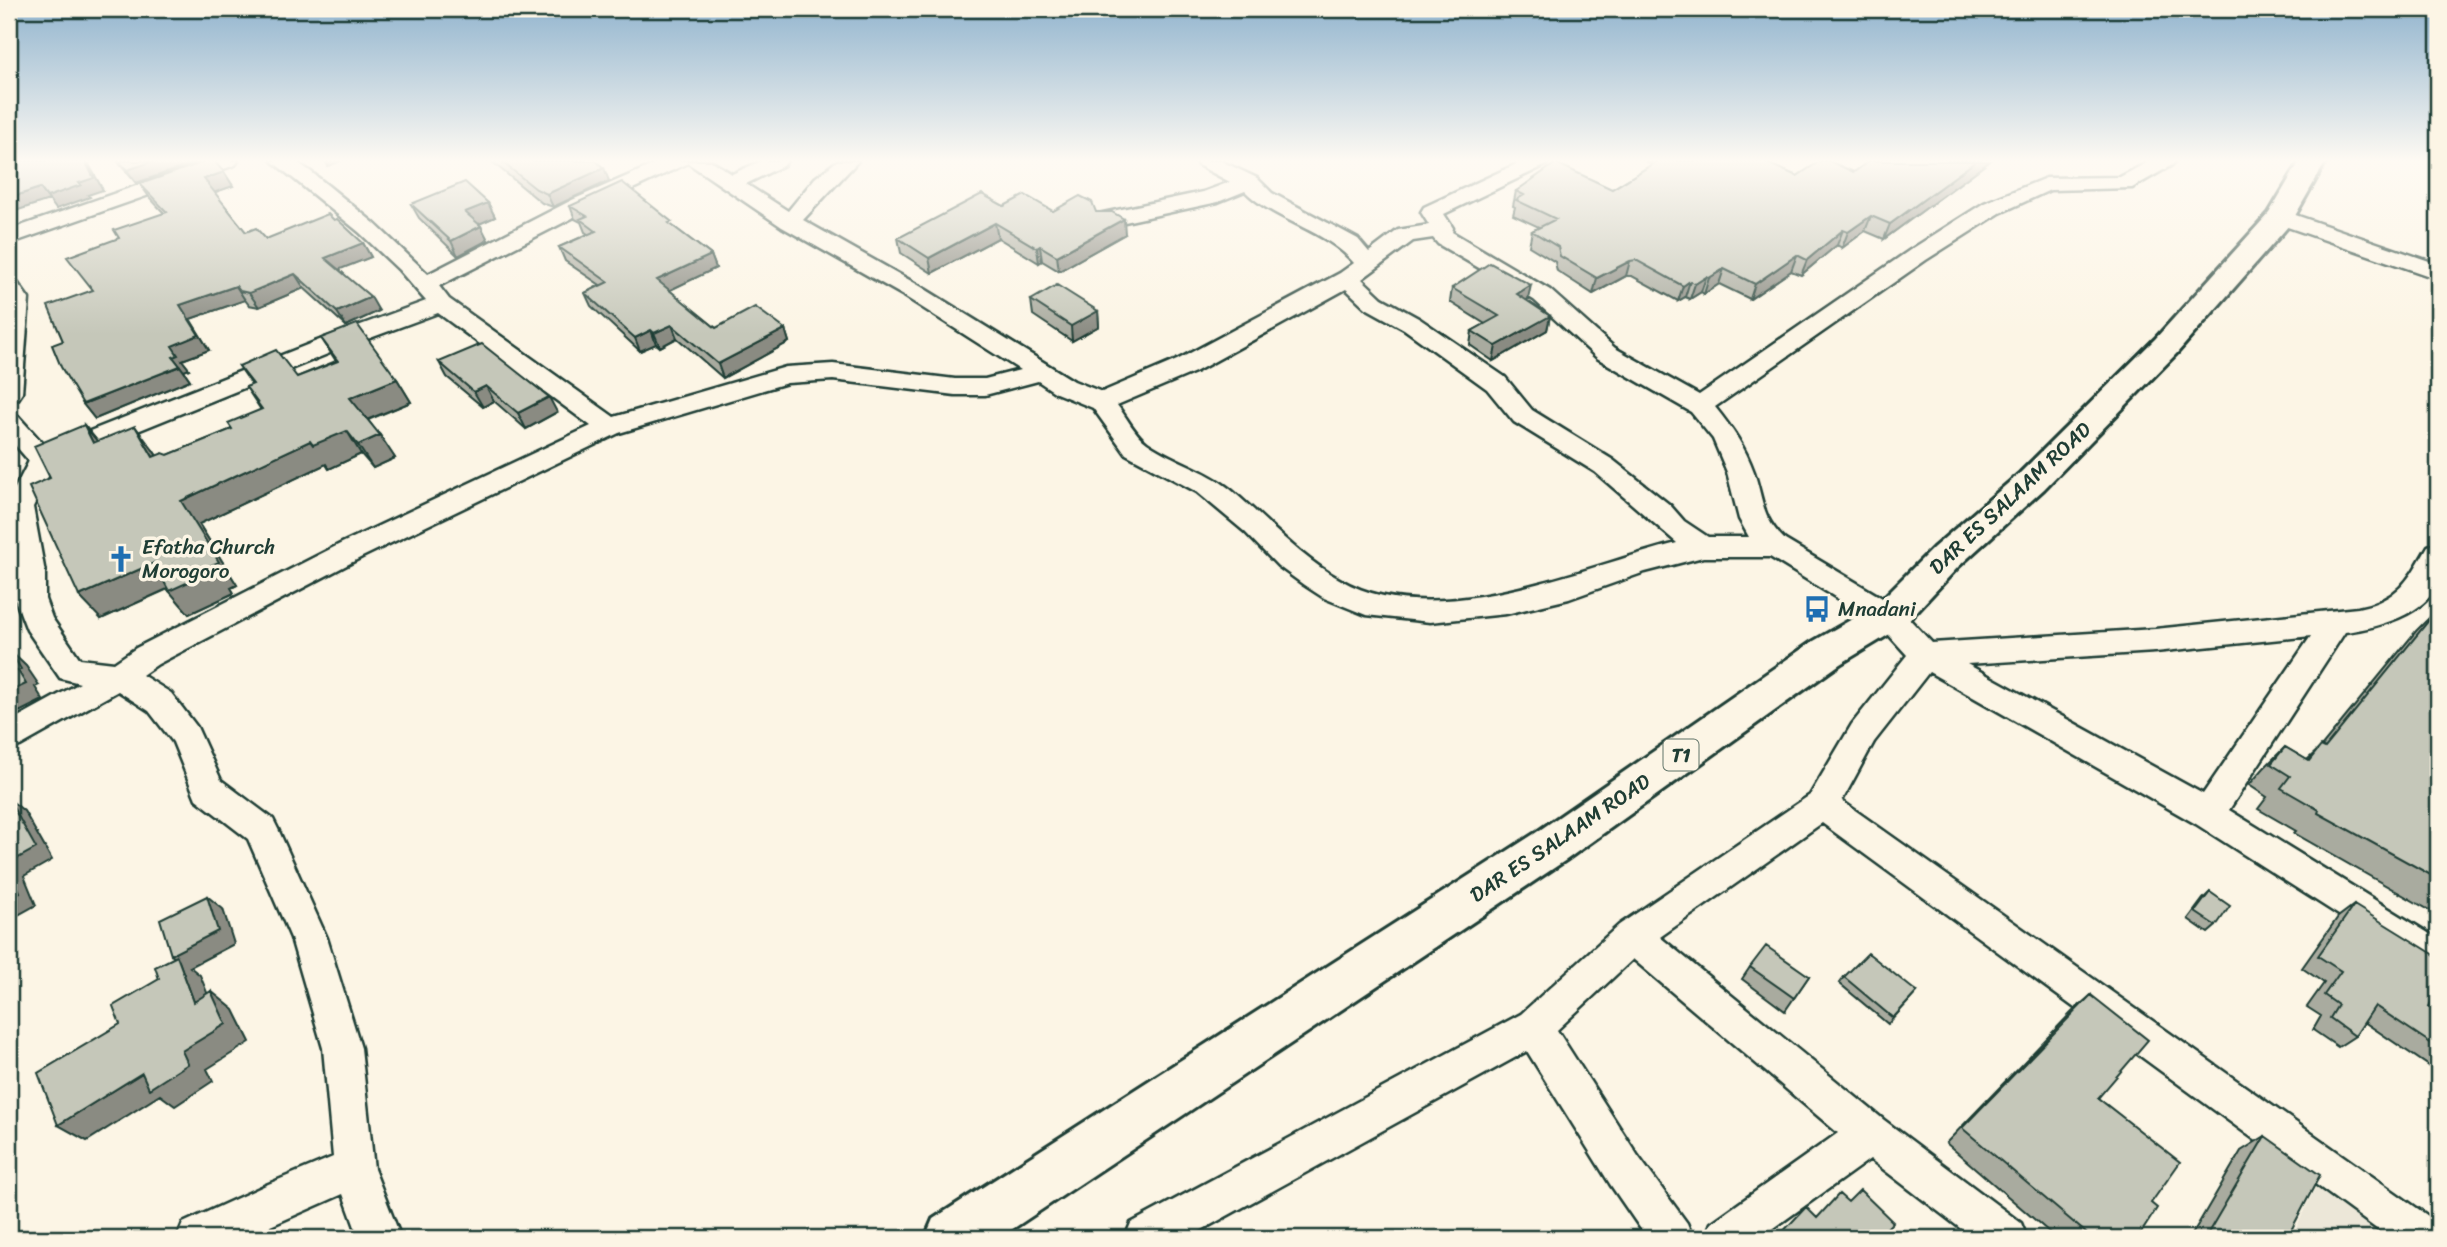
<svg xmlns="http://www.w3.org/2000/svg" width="2447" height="1247" viewBox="0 0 2447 1247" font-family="Sriracha,sans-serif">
<rect width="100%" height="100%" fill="#fcf5e5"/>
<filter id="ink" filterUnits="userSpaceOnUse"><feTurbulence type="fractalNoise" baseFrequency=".0143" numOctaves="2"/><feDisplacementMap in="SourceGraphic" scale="14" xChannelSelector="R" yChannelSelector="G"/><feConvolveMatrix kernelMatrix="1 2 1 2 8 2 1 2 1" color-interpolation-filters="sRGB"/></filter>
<g filter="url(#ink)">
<!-- built -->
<path fill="#ece7d8" d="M2318,1182L2401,1238H2291Z"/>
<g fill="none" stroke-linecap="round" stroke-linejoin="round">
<defs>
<path id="minor" d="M208,161H238L235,165L9,244V230Z
M272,161H295L310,171L374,223L428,274L572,200L662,161H711L732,174L761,161H787L784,165L746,184L788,211L815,178L837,161H858L803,220L920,286L1074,381L1102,392L1177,360L1340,273L1354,263C1325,229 1276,222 1245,191L1218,202L1106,226L1098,224L1095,219L1098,214L1203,192L1230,182L1198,165L1195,161H1221L1257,178L1272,193L1358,239L1369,252L1398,230L1429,225L1421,212L1424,207L1523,161H1549L1546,165L1444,214L1453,228L1452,232L1550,290L1615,348L1699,395L1910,250L1984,203L2046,178L2120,177L2150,161H2175L2172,165L2132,188L2050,190L2000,213L1926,260L1715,407C1732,428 1745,447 1754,472C1764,502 1761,517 1785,540L1899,608L1932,643L2155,629L2358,608C2399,600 2409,579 2428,546L2438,543C2438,554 2441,571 2438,581C2428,615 2375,628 2345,632L2229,810L2438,939V975L2425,970L2196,824L1929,672L1874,742L1842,801L2438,1223V1238H2389L1822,823L1660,937L1884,1120L2021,1223L2027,1238H1973L1870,1159L1760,1238H1705L1711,1223L1838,1133L1633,959L1557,1030L1638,1156L1687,1223L1693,1238H1647L1610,1184L1527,1051L1187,1238H1125L1131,1223L1521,1014L1619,925L1810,795L1852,724L1907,655L1879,624L1770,557H1703L1645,572L1569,599L1506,614L1430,622L1366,615L1324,598L1304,585L1278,566L1245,532L1197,492L1126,454L1093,408L1056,393L1038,381L985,395H955L833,380L787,383L619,433L362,557L158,664L142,675L171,693L197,727L221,780L273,819L278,829L327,938L361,1048L374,1169L401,1238H359L343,1194L243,1238H177L183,1223L266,1185L333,1157L323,1048L291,938L248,839L196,799L173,742L149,711L118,691L20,746L9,750V722L80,683L60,678L27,630L15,599L17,573L9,527V500L29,461L9,438V414L18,416L47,448L317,341L426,301L399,270L359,232ZM688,163L782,227L904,296L1020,370L985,379H955L833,364L786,367L614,417L449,299L439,286L588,210ZM1433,238L1438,244L1534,300L1597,358L1691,412L1713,439L1727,472L1739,519L1749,537H1708L1684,521L1670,505L1613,460L1532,410L1505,377L1420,319L1382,298L1362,279L1413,241ZM1346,289L1366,308L1404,329L1487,389L1514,422L1595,472L1677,543C1581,567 1435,634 1341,580C1299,557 1267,520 1230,489C1205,469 1173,461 1147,443C1135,435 1126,416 1117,405L1195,372ZM438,313L591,426L342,543L136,648L114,663L80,659L52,618L45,599V573L33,507L55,462L66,460L335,351ZM2311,636L2203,794L1967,664L2155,652Z
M2281,210L2438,264V279L2273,222L2270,217L2273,212Z
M9,280L17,282L29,299L22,393L18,399L9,401Z"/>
<path id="highway" d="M2300,161H2326L2291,223L2177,353L2044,489L1959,566L1903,626L1840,664L1566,860L999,1238H925L933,1219L1534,834L1812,642L1875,606L1933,548L2020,473L2155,339L2269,213Z"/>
</defs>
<!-- minor casing -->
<use href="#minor" stroke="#1f3d34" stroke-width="5"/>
<!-- highway casing -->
<use href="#highway" stroke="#1f3d34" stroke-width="6"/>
<!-- minor -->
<use href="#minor" fill="#fcf5e5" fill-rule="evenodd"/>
<!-- highway -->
<use href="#highway" fill="#fcf5e5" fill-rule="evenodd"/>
</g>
<!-- wall -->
<path fill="#a9ab9f" stroke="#1f3d34" stroke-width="2" d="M117,161H201L136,183Z
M491,161H596L609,181L553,207L542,203Z
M1645,161H1762L1797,176L1854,172L1869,161H1990L1884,239L1865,231L1842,248L1837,245L1801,275L1791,271L1750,299L1719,284L1704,294L1701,292L1690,299L1685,297L1678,301L1632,276H1626L1593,294L1557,271L1555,262L1529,246L1532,231L1539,227L1513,215L1515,207L1513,206L1516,191L1612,189L1652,164Z
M224,172L233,186L214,192L246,232L266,239L363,243L371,257L339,269L379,311L346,326L304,288L259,307L249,305L245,300L190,319L209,350L182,360L189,369L184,371L190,380L95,419L83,404L63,341L93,290L119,238L164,213L150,198L140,184Z
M488,203L495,217L479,224L488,240L458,256L419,218L411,204Z
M570,206L674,227L711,255L716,268L669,290L716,328L785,329L789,342L723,378L677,338L660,347L656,344L640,351L591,306L585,293L600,285L565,261L559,247L588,234L585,232L581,222L575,219Z
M1004,206L1053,211L1096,212L1125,234L1059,271L1042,261L1039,263L998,238L932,273L901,253L898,238Z
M1452,288L1528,299L1526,300L1550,316L1547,330L1493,361L1470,345L1472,331L1485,324L1450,302Z
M1031,300L1098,311L1099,326L1072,341L1033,315Z
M321,338L397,379L411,402L368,420L395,458L373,468L361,454L329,469L326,464L199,524L237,585L231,588L234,593L189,614L168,589L101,619L84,425L97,441L153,450L157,456L168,455L232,429L261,410L246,387L252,385L239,366L297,377L336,361Z
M439,362L557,412L526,429L494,401L483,407L447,377Z
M2438,603V915L2294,833L2296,831L2258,809L2267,797L2249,785L2264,768L2285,747L2307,760L2322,746L2416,631L2429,618Z
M2210,892L2216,926L2208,933L2188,919L2203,899Z
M2354,905L2429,1007L2438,1013V1072L2364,1022L2355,1036L2338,1047L2313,1030L2321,1016L2307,1007L2324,983L2302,968L2338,917Z
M1750,967L1809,976L1785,1011L1742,979Z
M1844,977L1917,992L1888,1024L1839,983Z
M2091,995L2098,1098L2151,1203L2141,1233L2148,1238H2056L1946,1143L2072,1012Z
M2265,1136L2287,1238H2190L2241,1151Z"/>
<!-- shaded-wall -->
<path fill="#8a8b82" stroke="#1f3d34" stroke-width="2" d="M85,161H87L103,190L88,195L90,197L56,209L47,197L79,183Z
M154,161H201L136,183L127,170Z
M325,161H341L328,166Z
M1976,161H1990L1884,239L1890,224Z
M604,168L609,181L553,207L547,194Z
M224,172L233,186L213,193L204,179Z
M40,188L49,200L9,213V198Z
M488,203L495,217L472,227L465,212Z
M1871,216L1865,231L1842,248L1848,232Z
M1124,219L1125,234L1059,271L1057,256Z
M995,223L998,238L932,273L929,258Z
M481,226L488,240L458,256L451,241Z
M1843,230L1837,245L1801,275L1807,260Z
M363,243L371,257L333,272L325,258Z
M1040,246L1042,261L1039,263L1037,248Z
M711,255L716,268L662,294L657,280Z
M1797,255L1791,271L1750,299L1755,284Z
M1630,261L1626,276L1593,294L1597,278Z
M1724,269L1719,284L1704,294L1709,278Z
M295,274L304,288L259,307L249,293Z
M1706,277L1701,292L1690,299L1695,284Z
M1690,281L1685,297L1678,301L1683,286Z
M1531,285L1528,299L1514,308L1517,294Z
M236,286L245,300L190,319L209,350L182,360L189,369L184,371L173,357L172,346L180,305Z
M371,297L379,311L346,326L337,312Z
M1098,311L1099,326L1072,341L1071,326Z
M1550,316L1547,330L1493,361L1496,346Z
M672,325L677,338L660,347L654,333Z
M785,329L789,342L723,378L718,364Z
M651,330L656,344L640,351L635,338Z
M180,366L190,380L95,419L83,404Z
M397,379L411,402L364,421L350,398Z
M486,386L494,401L483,407L474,392Z
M549,397L557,412L526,429L518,413Z
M84,425L103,448L93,443Z
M135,426L153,450L172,480L153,457Z
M347,431L361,454L329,469L326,464L199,524L237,585L231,588L234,593L189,614L169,591L181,501L310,441Z
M380,435L395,458L373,468L358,445Z
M154,563L174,586L101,619L79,596Z
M9,650L26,666L39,685L35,687L43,700L19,712L9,703V692L18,671Z
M9,799L24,811L52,860L24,876L36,905L9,920Z
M207,896L223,909L234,944L190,967L200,975L218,1020L194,1002L179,961L171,955Z
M211,991L234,1010L250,1042L207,1069L213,1081L175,1106L160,1095L87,1141L58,1125L142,1073L182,1051Z"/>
<!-- building -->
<path fill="#c5c7b9" stroke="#1f3d34" stroke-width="2" d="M9,161H85L94,178L79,183L81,185L47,197L40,188L9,198Z
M119,161H154L127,170Z
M207,161H214L224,172L204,179L246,232L256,228L266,239L328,214L334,220L337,219L363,243L325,258L371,297L337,312L295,274L249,293L240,291L236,286L180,305L199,335L172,346L178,355L173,357L180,366L83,404L61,367L52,345L63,341L48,306L93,290L67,257L119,238L114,230L167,212L140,184Z
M501,161H596L604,168L547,194L536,189Z
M1658,161H1762L1797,176L1820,161H1829L1854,172L1869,161H1976L1890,224L1871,216L1848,232L1843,230L1807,260L1797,255L1755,284L1724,269L1709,278L1706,277L1695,284L1690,281L1683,286L1636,260L1630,261L1597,278L1560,256L1558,247L1532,231L1556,219L1516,200L1524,195L1516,191L1556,163L1612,189Z
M465,182L488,203L465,212L481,226L451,241L411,204Z
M622,182L672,222L669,223L711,255L657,280L716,328L755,307L785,329L718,364L672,325L654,333L651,330L635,338L585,293L608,282L559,247L596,231L580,219L587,216L570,206Z
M982,194L1004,206L1025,195L1053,211L1080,196L1092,202L1096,212H1112L1124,219L1057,256L1040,246L1037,248L995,223L929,258L898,238Z
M1490,263L1531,285L1517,294L1550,316L1496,346L1472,331L1499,316L1452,288Z
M1057,285L1098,311L1071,326L1031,300Z
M357,324L397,379L350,398L380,435L358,445L347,431L313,445L310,441L181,501L219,562L212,565L215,570L169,591L154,563L79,596L29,487L50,478L34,446L84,425L93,443L135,426L153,457L163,453L168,455L232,429L228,423L262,409L246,387L253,384L239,366L276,350L297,377L338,361L321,338Z
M482,344L549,397L518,413L486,386L474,392L439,362Z
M2438,609V879L2318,813L2319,810L2281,788L2290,776L2271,764L2285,747L2309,761L2321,746L2325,748Z
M9,650L21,669L18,671L26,684L9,692Z
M9,800L36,848L9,863Z
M9,866L20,892L9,899Z
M2210,892L2230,906L2216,926L2195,912Z
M207,896L218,931L171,955L160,919Z
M2354,905L2438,957V988L2429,1007L2438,1013V1048L2375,1006L2355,1036L2330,1018L2338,1005L2324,995L2341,971L2318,956Z
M1766,946L1809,976L1794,998L1750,967Z
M1868,953L1917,992L1893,1018L1844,977Z
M177,956L194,1002L211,991L226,1024L182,1051L188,1064L149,1089L142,1073L58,1125L38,1073L120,1024L113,1006L159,979L155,967Z
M2091,995L2148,1040L2098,1098L2180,1162L2151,1203L2157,1208L2141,1233L2148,1238H2092L1962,1128Z
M2265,1136L2320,1175L2287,1238H2205Z
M1860,1190L1893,1222L1877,1238H1771L1775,1234L1778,1237L1806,1207L1817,1218L1839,1194L1848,1202Z"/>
</g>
<!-- sky -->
<linearGradient id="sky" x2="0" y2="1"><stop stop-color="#91b4ce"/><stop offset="0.48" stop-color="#fefaf3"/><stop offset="1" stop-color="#fefaf3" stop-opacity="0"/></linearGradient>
<rect width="2447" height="335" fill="url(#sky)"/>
<!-- icons -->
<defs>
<symbol id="church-bare" viewBox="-9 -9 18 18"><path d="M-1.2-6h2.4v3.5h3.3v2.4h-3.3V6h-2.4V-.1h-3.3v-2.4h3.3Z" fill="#1f6fb2" stroke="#fcf5e5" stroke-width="2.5" paint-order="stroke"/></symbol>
<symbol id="bus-bare" viewBox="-9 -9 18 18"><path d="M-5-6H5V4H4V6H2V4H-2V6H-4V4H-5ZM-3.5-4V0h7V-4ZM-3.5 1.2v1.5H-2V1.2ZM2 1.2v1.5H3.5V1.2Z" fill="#1f6fb2" stroke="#fcf5e5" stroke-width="2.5" paint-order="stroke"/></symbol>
</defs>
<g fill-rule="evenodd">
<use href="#church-bare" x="102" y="540" width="38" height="38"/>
<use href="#bus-bare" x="1798" y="590" width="38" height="38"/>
</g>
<g text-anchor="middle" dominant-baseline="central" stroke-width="7" stroke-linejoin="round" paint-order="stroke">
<!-- shield labels -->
<rect fill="#fcf5e5" stroke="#617469" stroke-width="2" x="1663.5" y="739.5" width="35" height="31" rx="5"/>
<g font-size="19" font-weight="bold" fill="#1f3d34">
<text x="1681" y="755">T1</text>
</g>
<!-- street labels -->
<g font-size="21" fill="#1f3d34" stroke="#fcf5e5">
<text transform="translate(2010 498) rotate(-43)">DAR ES SALAAM ROAD</text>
<text transform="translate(1560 838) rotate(-34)">DAR ES SALAAM ROAD</text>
</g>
<!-- poi labels -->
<g font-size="21" fill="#1f3d34" stroke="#fcf5e5" text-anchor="start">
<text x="142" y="547">Efatha Church<tspan x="142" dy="24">Morogoro</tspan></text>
<text x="1838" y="609">Mnadani</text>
</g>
</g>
<!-- margin -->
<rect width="2447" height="1247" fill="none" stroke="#fcf5e5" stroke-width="35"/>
<rect x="18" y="18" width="2412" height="1212" fill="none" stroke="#1f3d34" stroke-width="2.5" filter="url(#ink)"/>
</svg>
